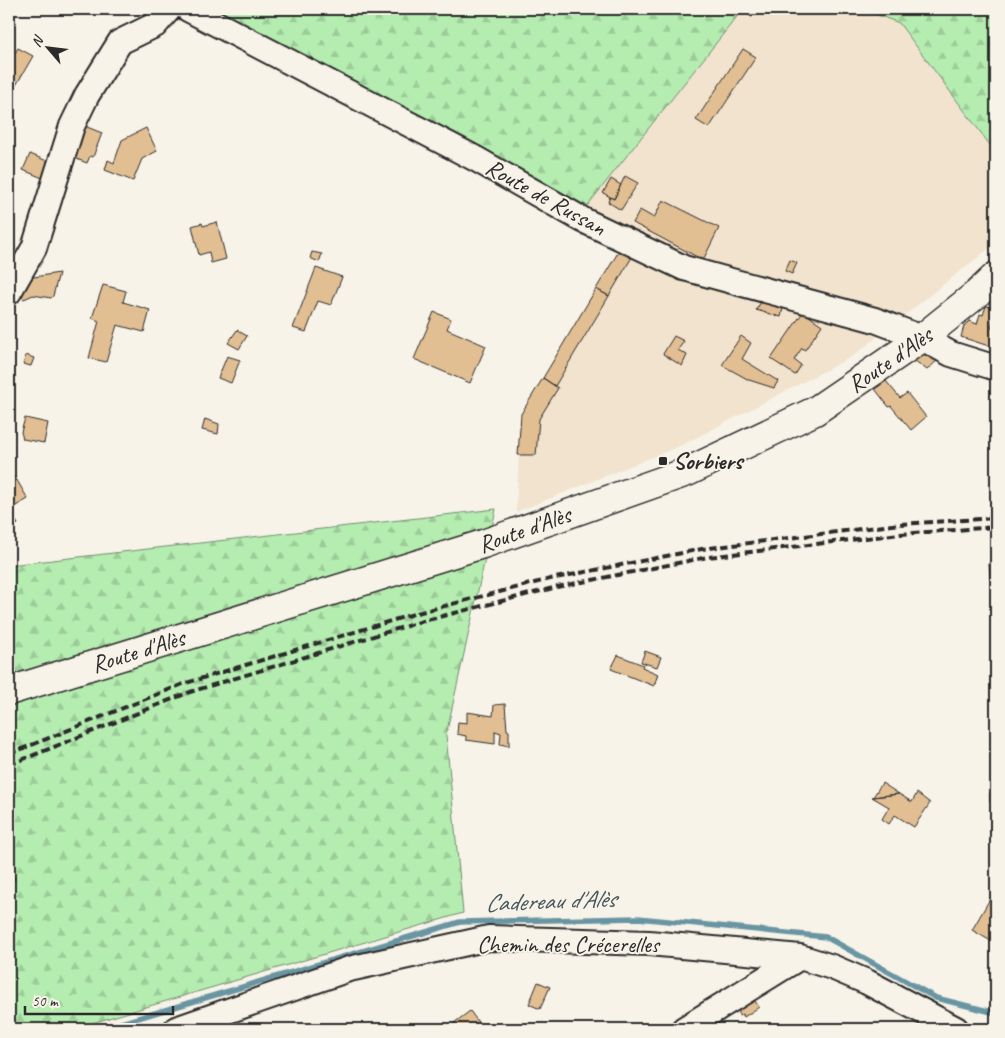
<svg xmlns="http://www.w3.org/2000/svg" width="1005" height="1038" viewBox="0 0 1005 1038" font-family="Caveat,sans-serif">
<defs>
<pattern id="forest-firs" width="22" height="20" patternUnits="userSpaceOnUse" patternTransform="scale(1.25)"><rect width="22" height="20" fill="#b5edb1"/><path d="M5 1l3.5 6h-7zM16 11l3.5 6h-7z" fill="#9ccb98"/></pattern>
</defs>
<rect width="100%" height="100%" fill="#f7f3e8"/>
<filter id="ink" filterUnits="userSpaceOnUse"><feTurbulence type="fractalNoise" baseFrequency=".02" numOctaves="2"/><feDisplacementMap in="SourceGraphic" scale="10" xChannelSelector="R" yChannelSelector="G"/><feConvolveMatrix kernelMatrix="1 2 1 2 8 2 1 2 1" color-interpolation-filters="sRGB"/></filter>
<g filter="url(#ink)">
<!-- built -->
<path fill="#f1e3ce" d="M743,9H862L899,23L996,153V243L853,356L682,445L516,512L521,414L622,246L587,206Z"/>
<!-- forest -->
<path fill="url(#forest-firs)" stroke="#708c6e" d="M210,9H743L587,206L464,137Z
M862,9H996V153L899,23Z
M496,509L446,735L463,913L72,1029H9V565Z"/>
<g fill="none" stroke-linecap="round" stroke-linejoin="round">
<!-- stream -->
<path stroke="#6995a3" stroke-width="5.5" d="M101,1029L460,922L638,918L826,937L936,998L996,1013"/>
</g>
<!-- building -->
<path fill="#e2be93" stroke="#2b2b2b" d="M743,9H759L752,17L742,11Z
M743,9H759L752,17L742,11Z
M18,48L33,56L11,94L9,92V63Z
M743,49L756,57L709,128L696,120Z
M82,125L102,133L93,157L90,156L87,163L74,158Z
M146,128L157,151L142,159L133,181L105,170L108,160L114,163L122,140Z
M30,154L52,163L45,179L23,170Z
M625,176L638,183L621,210L608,202L610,197L614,199Z
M611,179L621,185L614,199L603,193Z
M663,200L719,228L703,260L633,223L640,210L654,218Z
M217,222L226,259L211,263L209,252L199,255L192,226L202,223L203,226Z
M622,246L635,252L609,296L596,289Z
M312,252L322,254L319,262L310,258Z
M790,260L797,263L792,274L785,271Z
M316,268L342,277L331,305L318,301L306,332L293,328Z
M59,273L53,296L51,298L33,295L24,299L17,293L34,277Z
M103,285L126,291L123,302L150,310L144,332L117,325L106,362L89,358L99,321L92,318Z
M596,289L609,296L555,386L543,378Z
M764,297L784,303L781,317L756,310Z
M986,306L996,308L991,328L996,330V344L995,348L961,337L964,326L969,321L977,324L980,314L983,315Z
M434,312L451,319L447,329L486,346L470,383L414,359Z
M803,312L822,325L805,350L802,348L794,360L801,365L795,375L771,359Z
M237,330L247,336L239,349L228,343Z
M674,336L684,341L678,350L687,355L682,366L663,354Z
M741,336L751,343L742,359L778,381L774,388L749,380L722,365Z
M923,353L940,358L927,370L914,360Z
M26,355L34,358L31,366L23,364Z
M227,356L240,360L231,383L218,378Z
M543,378L558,388L539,419L536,455H518L521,414Z
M886,381L900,398L907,393L926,417L911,430L891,406L889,407L875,389Z
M25,418L48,423L44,443L23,439L21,432Z
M205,419L219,424L218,434L202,430Z
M15,477L28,499L9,510L18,524L9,529V481Z
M996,562V579H990L989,563Z
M645,651L661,657L657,667L641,662Z
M618,655L643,665L642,667L658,674L654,686L611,669Z
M505,704L507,730L509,731V746L500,744L501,733L495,731V744L466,740V736L457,734L458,722L467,723V712L493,716L494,705Z
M882,783L899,794L873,797Z
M917,793L930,803L914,827L895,815L889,824L882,819L889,807L872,797L899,794L912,802Z
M990,793H996V802H990Z
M12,871L15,880L9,882V872Z
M994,892L996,893V944L972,930Z
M538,982L550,987L540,1009L529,1004Z
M751,995L759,1007L744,1017L743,1014L739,1016V1003Z
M470,1011L478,1022L473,1026L474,1029H446Z"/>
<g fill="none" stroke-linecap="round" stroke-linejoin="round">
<defs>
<path id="minor" d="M188,9L476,159L583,220L684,268L875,320L922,338L951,354L996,368
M9,292L34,248L72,126L87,95L120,42L155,25L169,9
M176,1029L349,969L489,938L649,943L800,957L832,967L867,982L956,1029
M684,1029L800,957"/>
<g id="major">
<path id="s1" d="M9,691L483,544L687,472L815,411L922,338L978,293L996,276"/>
</g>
</defs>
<!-- minor casing -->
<use href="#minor" stroke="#2b2b2b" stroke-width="28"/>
<!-- major casing -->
<use href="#major" stroke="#2b2b2b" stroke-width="31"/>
<!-- minor -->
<use href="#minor" stroke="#f7f3e8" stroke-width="24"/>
<!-- major -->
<use href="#major" stroke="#f7f3e8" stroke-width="28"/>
<!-- rail -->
<path stroke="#2b2b2b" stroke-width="4" stroke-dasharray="8 4" stroke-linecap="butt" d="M9,754L183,684L417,613L550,579L702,549L901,524L996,518
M9,765L190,692L423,621L557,587L708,557L900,534L996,527"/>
</g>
</g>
<!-- markers -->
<rect fill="#2b2b2b" stroke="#f7f3e8" stroke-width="2" x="658" y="456" width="10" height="10" rx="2.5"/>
<g text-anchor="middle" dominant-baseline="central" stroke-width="4" stroke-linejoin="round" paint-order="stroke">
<!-- street labels -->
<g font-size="24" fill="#2b2b2b" stroke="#f7f3e8">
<text transform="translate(546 197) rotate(29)">Route de Russan</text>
<text stroke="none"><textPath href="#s1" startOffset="945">Route d'Alès</textPath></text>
<text stroke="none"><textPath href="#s1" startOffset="540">Route d'Alès</textPath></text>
<text stroke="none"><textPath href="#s1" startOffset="135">Route d'Alès</textPath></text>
<text x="568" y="944">Chemin des Crécerelles</text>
</g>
<!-- poi labels -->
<g font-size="24" font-weight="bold" fill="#2b2b2b" stroke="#f7f3e8" text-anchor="start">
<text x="673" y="461">Sorbiers</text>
</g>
<!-- water labels -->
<g font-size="25" font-style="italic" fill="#45575d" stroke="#f7f3e8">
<text transform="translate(550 901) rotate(-2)">Cadereau d'Alès</text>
</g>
</g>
<!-- margin -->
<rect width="1005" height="1038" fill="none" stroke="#f7f3e8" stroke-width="30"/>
<rect x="15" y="15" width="975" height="1008" fill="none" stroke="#2b2b2b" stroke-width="2" filter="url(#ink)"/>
<!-- north arrow -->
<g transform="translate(48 48) rotate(298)" stroke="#f7f3e8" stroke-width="4" paint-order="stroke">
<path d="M0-4L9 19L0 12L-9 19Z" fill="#2b2b2b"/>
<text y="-8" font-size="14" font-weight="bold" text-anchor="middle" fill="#2b2b2b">N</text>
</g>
<!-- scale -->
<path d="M25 1006v8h148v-8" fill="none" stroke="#2b2b2b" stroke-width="2.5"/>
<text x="32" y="1006" font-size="15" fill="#2b2b2b" stroke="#f7f3e8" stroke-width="4" paint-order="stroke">50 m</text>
</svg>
